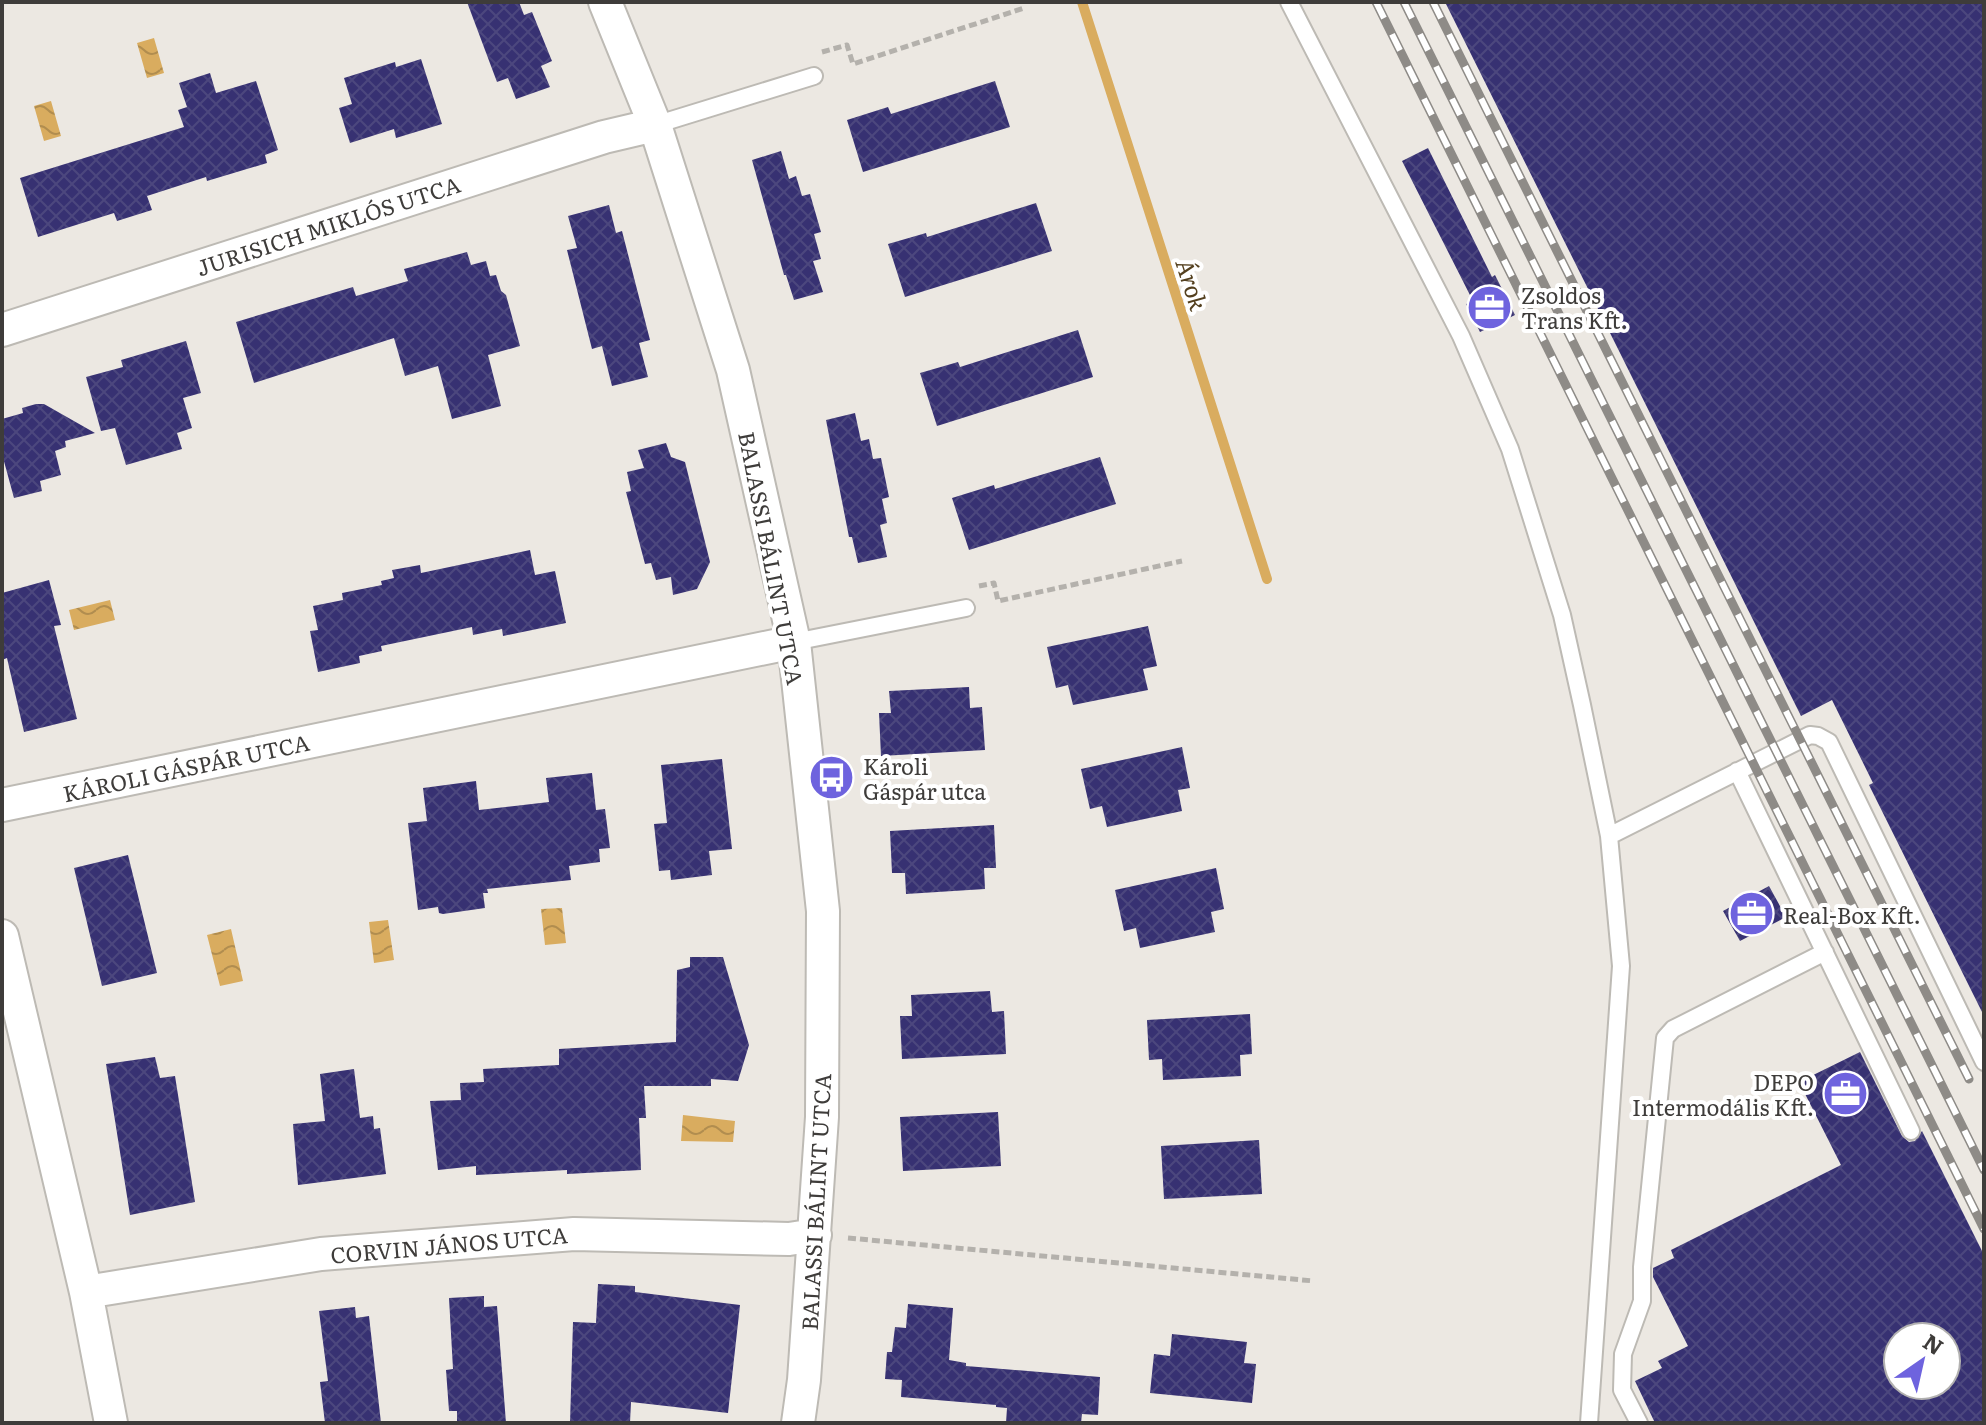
<svg xmlns="http://www.w3.org/2000/svg" width="1986" height="1425" viewBox="0 0 1986 1425" font-family="Literata,serif">
<defs>
<pattern id="water-waves" width="16" height="10" patternUnits="userSpaceOnUse" patternTransform="scale(2)"><rect width="16" height="10" fill="#d9ac5f"/><path d="M0 5q4-4 8 0t8 0" fill="none" stroke="#b18d4f"/></pattern>
<pattern id="building-cross-hatch" width="8" height="8" patternUnits="userSpaceOnUse" patternTransform="scale(2)"><rect width="8" height="8" fill="#373172"/><path d="M0 0l8 8M0 8l8-8" fill="none" stroke="#4c477e"/></pattern>
</defs>
<rect width="100%" height="100%" fill="#ece8e2"/>
<!-- water -->
<path fill="url(#water-waves)" d="M154,38L164,73L147,78L137,43Z
M51,101L61,136L44,141L34,106Z
M110,600L115,620L74,630L69,610Z
M562,908L566,943L545,945L541,909Z
M388,920L394,960L374,963L369,922Z
M231,929L243,981L220,986L207,935Z
M683,1115L735,1121L733,1142L681,1141Z"/>
<g fill="none" stroke-linecap="round" stroke-linejoin="round">
<!-- stream -->
<path stroke="#d9ac5f" stroke-width="10" d="M1082,2L1267,579"/>
</g>
<!-- building -->
<path fill="url(#building-cross-hatch)" fill-rule="evenodd" d="M467,2H519L524,15L532,12L552,61L541,66L550,87L516,99L508,78L497,82Z
M1445,2H1984V1016L1869,785L1873,783L1832,700L1801,716Z
M421,59L442,124L396,138L394,129L350,143L339,108L352,104L344,78L395,62L396,67Z
M210,73L216,93L256,81L278,150L265,155L267,163L207,181L206,177L147,196L152,210L117,221L114,213L38,237L20,178L184,127L178,110L187,107L179,83Z
M995,81L1010,127L863,172L847,120L888,107L891,114Z
M1428,148L1492,277L1495,275L1515,315L1480,332L1466,304L1473,301L1402,161Z
M781,151L789,179L796,176L802,196L810,194L821,232L814,234L821,259L813,261L823,292L794,300L786,275H784L752,160Z
M1036,203L1052,251L905,297L888,244L926,233L927,237Z
M609,205L616,233L622,231L650,340L639,343L648,377L612,386L602,346L592,349L567,250L577,248L568,216Z
M467,252L471,265L486,261L490,276L496,275L501,291L506,295L520,346L488,355L501,406L452,419L438,366L405,376L394,338L254,383L236,322L353,287L356,296L408,281L404,269Z
M1078,330L1093,377L937,426L920,373L958,362L960,367Z
M186,341L201,393L183,398L192,428L177,433L182,449L126,465L115,428L101,431L86,377L123,367L121,360Z
M36,404H44L95,433L65,441L66,447L55,451L61,475L40,481L42,491L14,498L2,454V419L23,413L22,408Z
M855,413L861,441L869,439L873,459L881,458L889,497L882,499L887,523L880,525L887,557L858,563L852,537H849L826,420Z
M666,443L671,457L685,462L710,562L697,589L673,595L671,577L656,580L651,563L645,564L626,492L631,491L627,472L644,468L638,450Z
M1100,457L1116,504L969,550L952,498L994,485L995,489Z
M530,550L535,575L555,571L566,623L503,636L502,629L473,635L472,627L381,646L382,651L359,656L360,663L318,672L310,631L318,630L313,606L343,600L342,593L382,585L381,581L394,578L392,570L420,565L421,573Z
M49,580L61,625L54,626L77,719L24,732L7,658L2,660V593Z
M1148,626L1157,666L1143,669L1148,690L1073,705L1068,685L1056,688L1047,647Z
M969,687L970,708L982,707L985,750L881,756L879,713H891L889,691Z
M1182,747L1190,788L1178,790L1182,811L1107,827L1102,806L1090,809L1081,769Z
M722,759L732,849L709,851L712,875L671,880L670,870L659,871L654,824L667,823L661,765Z
M592,773L596,810L605,809L610,848L599,849L600,862L569,866L571,880L487,889L488,893H483L485,908L443,914L439,913L438,907L418,910L408,823L427,821L423,788L476,781L479,810L549,802L546,778Z
M994,825L996,868H984L985,889L906,894L905,873H892L890,831Z
M128,855L157,973L102,986L74,868Z
M1216,868L1224,909L1211,912L1215,932L1140,948L1136,928L1124,931L1115,890Z
M1769,886L1786,917L1740,941L1723,911Z
M690,957H723L749,1045L738,1081L711,1079V1086H644L646,1118H639L641,1170L567,1174V1170L476,1175V1166L438,1170L430,1101L461,1100L460,1083L484,1082L483,1069L559,1065V1049L676,1042L677,970L690,967Z
M990,991L992,1012L1004,1011L1006,1054L902,1059L900,1016H912L911,995Z
M1250,1014L1252,1054L1240,1055L1241,1076L1163,1080L1162,1059L1149,1060L1147,1020Z
M1860,1052L1902,1136L1909,1142L1915,1141L1922,1131L1984,1255V1423H1655L1635,1381L1662,1368L1658,1361L1688,1346L1653,1277V1268L1674,1258L1671,1250L1841,1165L1799,1082ZM1898,1337H1946V1385H1898Z
M155,1057L160,1078L175,1076L195,1202L130,1215L106,1064Z
M354,1069L360,1118L373,1116L374,1129L380,1128L386,1174L298,1185L293,1124L325,1121L320,1074Z
M998,1112L1001,1166L903,1171L900,1117Z
M1259,1140L1262,1194L1164,1199L1161,1146Z
M598,1284L635,1286V1292L740,1305L728,1413L631,1402L630,1423H570L573,1322L596,1323Z
M484,1296V1307L497,1306L506,1423H457V1411H449L446,1370L453,1369L449,1298Z
M908,1304L953,1308L949,1360L966,1363V1366L1100,1377L1098,1415L1082,1414L1081,1423H1006L1007,1408L996,1407V1405L901,1397L902,1380L885,1379L887,1352H892L895,1327L906,1328Z
M355,1307L356,1318L369,1316L381,1423H325L320,1382L328,1381L319,1311Z
M1172,1334L1247,1342L1244,1363L1256,1364L1252,1403L1150,1393L1154,1354L1170,1356Z"/>
<g fill="none" stroke-linecap="round" stroke-linejoin="round">
<defs>
<path id="lane" d="M1289,2L1461,336L1510,449L1562,615L1582,705L1609,836L1621,966L1589,1423
M655,125L814,76
M794,642L966,608
M1737,771L1911,1131
M1609,836L1810,735L1818,736L1829,742L1984,1062
M1639,1423L1622,1390L1623,1354L1642,1301V1267L1665,1038L1673,1029L1825,952"/>
<path id="street" d="M605,2L655,125L733,370L794,642L823,911L822,1117L804,1380L798,1423
M2,330L604,137L655,125
M2,805L794,642
M2,936L86,1292L111,1423
M86,1292L321,1254L574,1234L789,1239L815,1235"/>
</defs>
<!-- lane casing -->
<use href="#lane" stroke="#bdbab4" stroke-width="20"/>
<!-- street casing -->
<use href="#street" stroke="#bdbab4" stroke-width="36"/>
<!-- path -->
<path stroke="#b4b1ac" stroke-width="5" stroke-dasharray="8 4" stroke-linecap="butt" d="M822,52L847,45L853,64L1024,8
M979,586L994,583L998,601L1182,561
M848,1238L1314,1281"/>
<!-- lane -->
<use href="#lane" stroke="#fff" stroke-width="16"/>
<!-- street -->
<use href="#street" stroke="#fff" stroke-width="32"/>
<defs>
<path id="rail" d="M1376,2L1984,1229
M1404,2L1984,1170
M1433,2L1969,1079"/>
</defs>
<!-- rail casing -->
<use href="#rail" stroke="#8e8b87" stroke-width="9"/>
<!-- rail -->
<use href="#rail" stroke="#fff" stroke-width="6" stroke-dasharray="18" stroke-linecap="butt"/>
</g>
<!-- icons -->
<defs>
<symbol id="office-disc" viewBox="-11 -11 22 22"><circle r="9.5" fill="#6e63de" stroke="#fff"/><path d="M-6-3h4V-5.5h4V-3h4V5H-6ZM-1-4.5V-3h2v-1.5ZM-6 0V1H6V0Z" fill="#fff"/></symbol>
<symbol id="bus-disc" viewBox="-11 -11 22 22"><circle r="9.5" fill="#6e63de" stroke="#fff"/><path d="M-5-6H5V4H4V6H2V4H-2V6H-4V4H-5ZM-3.5-4V0h7V-4ZM-3.5 1.2v1.5H-2V1.2ZM2 1.2v1.5H3.5V1.2Z" fill="#fff"/></symbol>
</defs>
<g fill-rule="evenodd">
<use href="#office-disc" x="1464" y="282" width="51" height="51"/>
<use href="#bus-disc" x="806" y="752" width="51" height="51"/>
<use href="#office-disc" x="1726" y="888" width="51" height="51"/>
<use href="#office-disc" x="1820" y="1068" width="51" height="51"/>
</g>
<g text-anchor="middle" dominant-baseline="central" stroke-width="8" stroke-linejoin="round" paint-order="stroke">
<!-- street labels -->
<g font-size="22" fill="#3e3c3a" stroke="#fff">
<text transform="translate(328 225) rotate(-18)">JURISICH MIKLÓS UTCA</text>
<text transform="translate(772 558) rotate(79)">BALASSI BÁLINT UTCA</text>
<text transform="translate(186 767) rotate(-12)">KÁROLI GÁSPÁR UTCA</text>
<text transform="translate(815 1202) rotate(-87)">BALASSI BÁLINT UTCA</text>
<text transform="translate(449 1244) rotate(-5)">CORVIN JÁNOS UTCA</text>
</g>
<!-- poi labels -->
<g font-size="22" fill="#3e3c3a" stroke="#fff" text-anchor="start">
<text x="1521" y="294">Zsoldos<tspan x="1521" dy="25">Trans Kft.</tspan></text>
<text x="863" y="765">Károli<tspan x="863" dy="25">Gáspár utca</tspan></text>
<text x="1783" y="914">Real-Box Kft.</text>
<text x="1814" y="1081" text-anchor="end">DEPO<tspan x="1814" dy="25">Intermodális Kft.</tspan></text>
</g>
<!-- water labels -->
<g font-size="24" font-style="italic" fill="#54401f" stroke="#fff">
<text transform="translate(1193 284) rotate(72)">Árok</text>
</g>
</g>
<!-- border -->
<rect width="1986" height="1425" fill="none" stroke="#3e3c3a" stroke-width="8"/>
<!-- north arrow -->
<g transform="translate(1922 1361) rotate(34)"><circle r="38" fill="#ffffff" stroke="#b2b1b0" stroke-width="2"/>
<path d="M0-6L14 30L0 20L-14 30Z" fill="#6e63de"/>
<text y="-12" font-size="22" font-weight="bold" text-anchor="middle" fill="#3e3c3a">N</text>
</g>
</svg>
